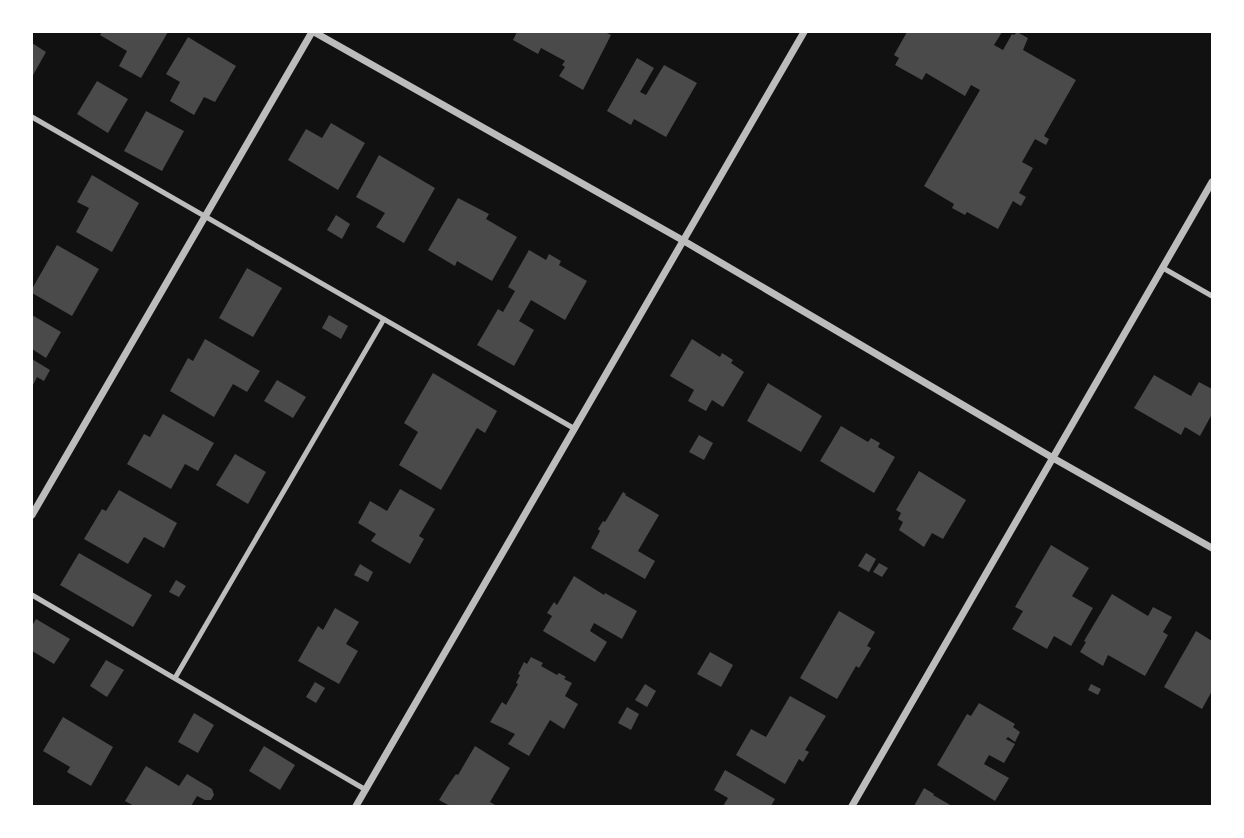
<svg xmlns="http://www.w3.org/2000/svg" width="1244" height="838" viewBox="0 0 1244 838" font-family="Signika,sans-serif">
<rect width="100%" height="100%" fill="#111"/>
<!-- building -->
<path fill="#4a4a4a" d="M102,32H168L141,78L119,66L127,51L100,35Z
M517,32H605L611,35L583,90L559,76L565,67L562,65L565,61L541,48L538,54L513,40Z
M907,32H1002L994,45L1003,50L1012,34L1014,35L1017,32L1028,38L1023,50L1076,80L1044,136L1049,139L1046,145L1035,139L1022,162L1033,168L1019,193L1026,197L1021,206L1013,201L998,229L967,212L965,215L952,208L954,204L924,186L980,90L971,85L965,96L926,73L922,80L895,65L899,58L894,55Z
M188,37L236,66L215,102L204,97L194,115L170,101L180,82L166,74Z
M32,43L46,52L32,77Z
M637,58L654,68L640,92L646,95L664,65L697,83L666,137L634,119L631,125L607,111Z
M97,81L128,99L108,133L77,114Z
M146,111L184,131L162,171L124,151Z
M331,123L365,143L338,190L288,160L306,129L322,138Z
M379,155L435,188L404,243L376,227L385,213L356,197Z
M92,175L139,203L112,252L76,232L89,208L77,202Z
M458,198L489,214L486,219L517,237L492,281L457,261L455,266L428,250Z
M336,215L350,224L342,239L327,230Z
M57,245L99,269L72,316L32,293V289Z
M529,250L546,260L549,254L561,261L559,265L587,281L565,320L531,300L519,321L534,330L514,366L477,345L498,309L503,312L515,291L508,287Z
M247,268L282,288L253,337L219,318Z
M32,315L61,332L46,358L32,349Z
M329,315L348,326L341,339L322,328Z
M205,339L260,371L247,392L233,384L214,417L170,391L188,358L193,361Z
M692,339L720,357L722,353L733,360L731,363L744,372L723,407L712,400L706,411L688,401L694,390L670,376Z
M32,359L50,370L44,381L37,377L32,387Z
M433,373L497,411L485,433L477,428L441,490L399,465L418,432L404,423Z
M1154,375L1191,396L1199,382L1212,389V414L1200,436L1185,427L1181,435L1134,408Z
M277,380L306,397L293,418L264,401Z
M768,383L822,416L801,452L747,421Z
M163,414L214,443L198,471L185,464L171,489L127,464L144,434L150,437Z
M841,426L868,442L871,438L880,443L878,447L895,457L874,493L820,461Z
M699,435L713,443L704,460L689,452Z
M235,454L266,472L248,504L216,485Z
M919,471L966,500L943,539L932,533L924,547L899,530L903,522L898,519L901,513L896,510Z
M400,489L435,509L419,536L424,539L410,564L371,541L376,534L358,523L370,501L387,511Z
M119,490L177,523L164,548L144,537L128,564L84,539L102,509L106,511Z
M623,492L626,494L625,495L659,515L638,551L655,561L645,579L591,548L600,531L598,529L603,521L605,522Z
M1051,545L1089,568L1072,596L1093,608L1071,646L1054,636L1047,649L1012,629L1023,611L1015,607Z
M79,553L152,595L133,627L60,585Z
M866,553L876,559L869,572L858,566Z
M879,563L888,568L882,577L873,572Z
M360,564L373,572L368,582L354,575Z
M574,576L604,595L605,593L637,611L622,639L594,623L590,631L607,642L595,662L543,631L552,616L547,613L554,602L557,605Z
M176,580L186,586L179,597L169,592Z
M1112,594L1148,616L1153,607L1172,617L1163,632L1168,635L1145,676L1108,655L1103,666L1080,652L1086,642L1084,641Z
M335,608L359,622L346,644L358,651L339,684L298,661L318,626L323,630Z
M839,611L875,632L867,646L871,648L859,668L856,666L837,699L800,678Z
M36,619L70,639L54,664L32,651V626Z
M1196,631L1212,641V691L1202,709L1164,687Z
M710,652L733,665L721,687L697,674Z
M531,657L543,663L541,666L557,675L559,673L566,677L564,679L572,683L565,696L578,704L564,729L550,720L529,756L508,744L515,734L490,722L502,702L506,705L518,684L516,683L520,675L518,674L524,662L527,664Z
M106,660L124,670L107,697L90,686Z
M315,682L325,688L316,703L306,697Z
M645,684L656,691L647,707L635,700Z
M1091,684L1101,689L1098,695L1088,690Z
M790,696L826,716L805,750L809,752L803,762L799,759L785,784L736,755L751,729L766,737Z
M979,703L1015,724L1013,727L1020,732L1015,742L1008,737L1006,739L1015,744L1004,763L989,755L984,764L1009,778L995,801L937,765L967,714L971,716Z
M627,707L639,714L631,730L618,723Z
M194,713L214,725L198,753L178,742Z
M63,717L113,747L91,786L67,772L70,767L43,751Z
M264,746L295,765L280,790L249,771Z
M475,746L510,768L490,802L497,806H450L439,800L449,784L456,774L458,775Z
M146,766L179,786L187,774L212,789L214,795L211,800H205L197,796L191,806H134L125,801Z
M725,770L775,799L771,806H723L728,798L714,790Z
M924,788L934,794L933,795L952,806H914Z"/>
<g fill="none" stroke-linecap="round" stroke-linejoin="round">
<!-- service -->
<path stroke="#bcbcbc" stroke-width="5" d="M32,117L575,429
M1163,268L1212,296
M32,595L366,790
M175,678L384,319"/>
<!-- minor -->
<path stroke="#bcbcbc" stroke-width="7" d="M314,32L684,241L1053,458L1212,548
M32,515L312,32
M356,806L804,32
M852,806L1212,182"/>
</g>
<!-- border -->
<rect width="1244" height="838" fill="none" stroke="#ffffff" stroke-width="66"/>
</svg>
